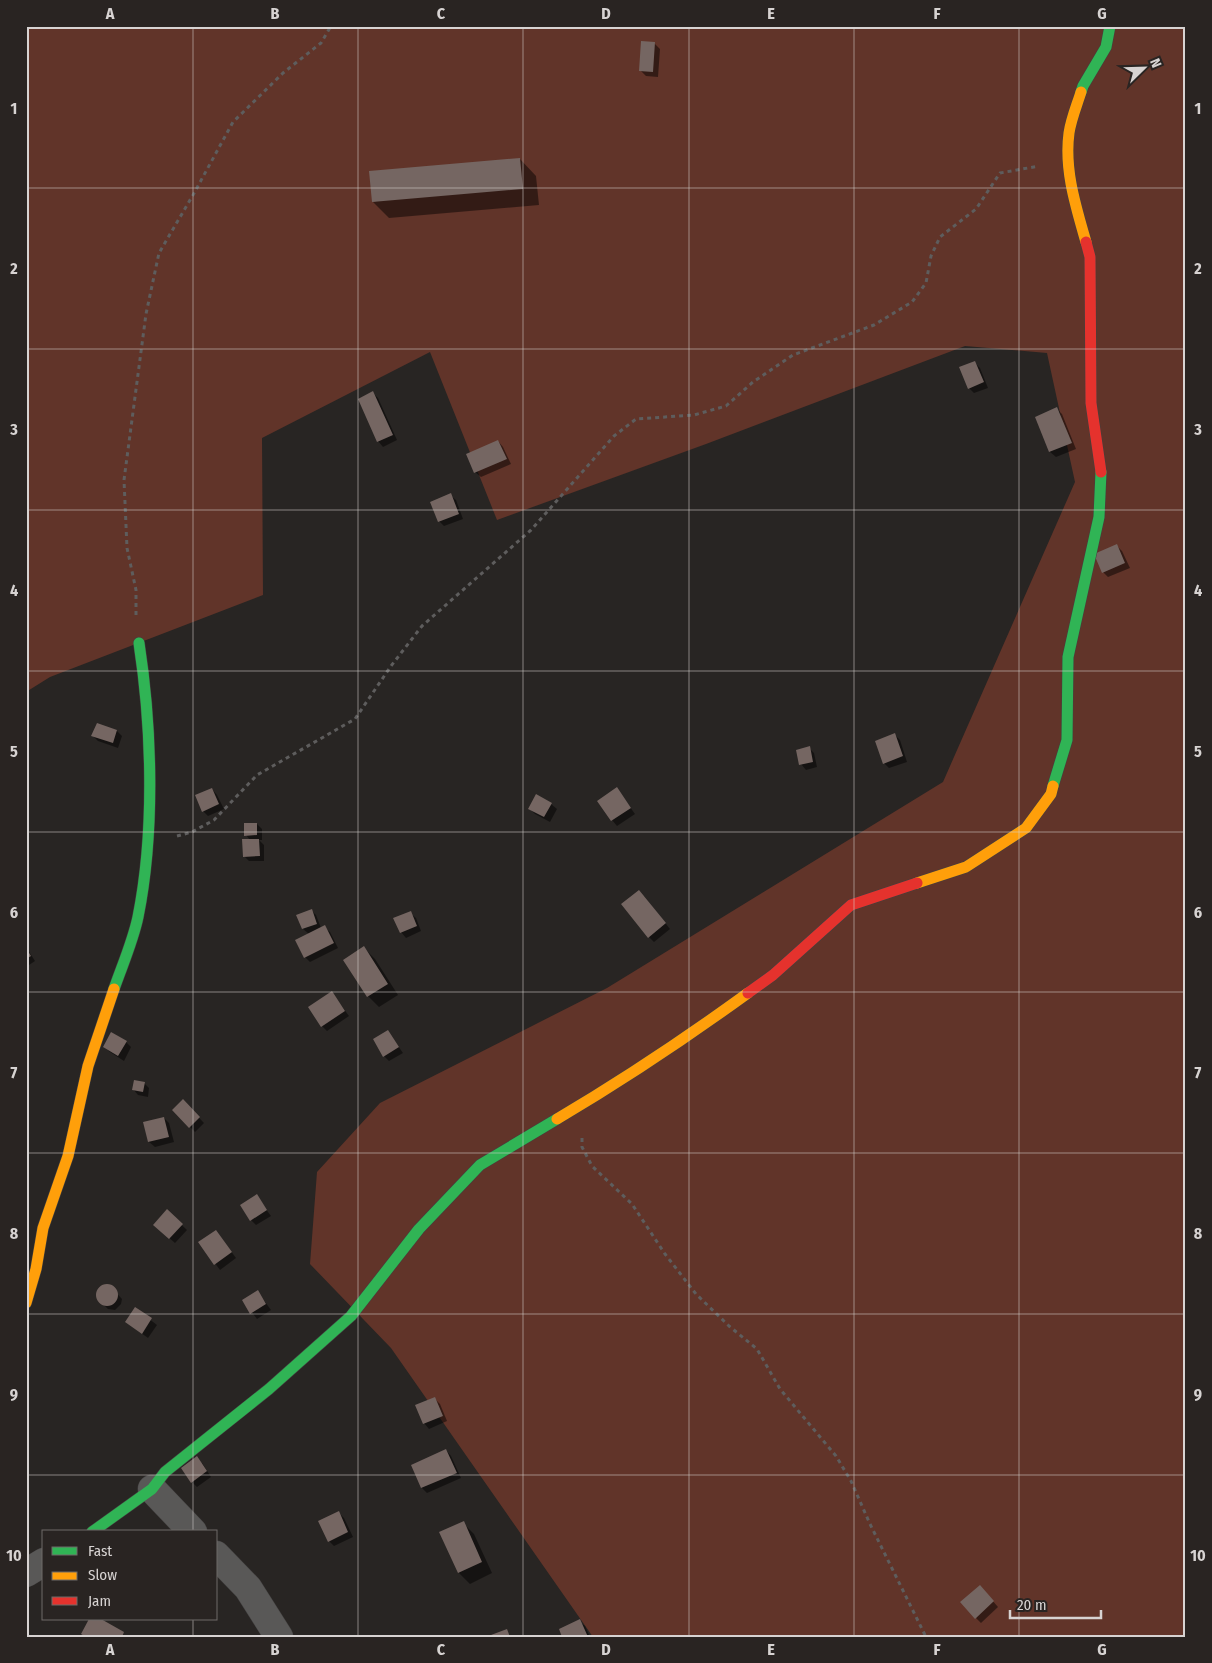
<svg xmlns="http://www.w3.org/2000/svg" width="1212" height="1663" viewBox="0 0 1212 1663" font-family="'Fira Sans Condensed',sans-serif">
<rect width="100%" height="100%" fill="#282523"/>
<!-- green -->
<path fill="#613429" d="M26,26H1186V1637H593L391,1348L310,1264L317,1172L380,1103L607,988L943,782L1075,482L1047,353L965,346L706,444L497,520L430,352L262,438L263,595L50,677L26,692Z"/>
<!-- shadow -->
<path fill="#0007" d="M654,43L660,49L658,77L646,76L641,71Z
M520,159L536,176L539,205L389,218L373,202Z
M975,363L980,368L988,388L974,393L969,388Z
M373,393L378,398L397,440L383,447L378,441L359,399Z
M1057,409L1062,414L1076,449L1056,457L1050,452L1036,417Z
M498,441L503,447L511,464L481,477L475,472Z
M450,495L456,500L463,519L444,526L439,521Z
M1117,546L1122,551L1130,568L1108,577L1103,572Z
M117,731L122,736L118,748L98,741L93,736Z
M895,735L900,740L907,762L889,768L884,763Z
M809,748L814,753L817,767L806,770L801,764Z
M212,789L217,795L224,809L208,816L203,811Z
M617,789L635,814L617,826L612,820Z
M551,804L557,809L550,822L535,814L530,809Z
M257,824L262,829V840H259L264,845V861H249L244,856L250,840L246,835Z
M644,896L670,929L654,942L649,937Z
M311,910L316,915L321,928L324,927L330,932L338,948L310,962L305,957L309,934L303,929Z
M410,913L416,918L421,931L406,938L401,932Z
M26,947L35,961L26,967Z
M364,948L375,959L398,995L379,1007L368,996Z
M332,993L349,1016L327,1031L322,1026Z
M388,1032L403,1053L389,1061L384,1056Z
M126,1042L131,1047L124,1061L110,1052L104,1047Z
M144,1083L149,1088L148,1097L138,1095L133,1089Z
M183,1101L204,1123L195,1132L174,1110Z
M164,1118L169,1123L174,1142L155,1147L149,1142L144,1123Z
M256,1196L271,1216L256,1225L251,1220Z
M167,1211L187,1230L175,1243L160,1230Z
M216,1231L236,1258L220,1270L200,1243Z
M104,1286H110L122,1299L121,1304L115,1310L108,1309L98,1299L99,1290Z
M257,1291L271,1310L257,1319L243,1300Z
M135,1308L157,1325L148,1338L126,1322Z
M434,1398L440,1404L447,1421L429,1429L424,1423Z
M446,1450L451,1456L461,1478L427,1493L422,1488L412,1466Z
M202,1463L211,1477L197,1487L192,1482Z
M339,1513L344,1518L353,1537L334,1546L329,1541Z
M463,1523L474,1534L492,1573L470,1584L459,1573Z
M985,1592L998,1607L981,1623L976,1618Z
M579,1621L585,1626L590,1637H564Z"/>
<!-- building -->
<path fill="#756662" d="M641,41L655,42L653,72L639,71Z
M520,158L523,189L372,202L369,171Z
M975,361L984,382L968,389L959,367Z
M373,391L393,435L377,442L358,399Z
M1057,407L1072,443L1049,452L1035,417Z
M498,440L507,459L474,473L466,454Z
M451,493L459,514L438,522L430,502Z
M1117,544L1125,563L1102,573L1094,554Z
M97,723L117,730L113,743L91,736Z
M895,733L903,756L883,764L875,741Z
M810,746L813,762L799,765L796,750Z
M617,787L631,808L611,821L597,801Z
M212,788L219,804L202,812L195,795Z
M536,794L552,803L544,817L528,809Z
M244,823H257V835L244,836Z
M242,839H259L260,856L243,857Z
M639,890L666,923L648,938L621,904Z
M312,909L317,924L302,929L296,915Z
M411,911L417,926L400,933L393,918Z
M325,925L334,943L304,958L295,940Z
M364,946L388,984L367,997L343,960Z
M26,948L31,956L26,959Z
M332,991L345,1011L321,1027L308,1007Z
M388,1030L399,1047L383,1057L373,1039Z
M111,1032L127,1041L118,1056L103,1047Z
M134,1080L145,1082L143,1092L132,1090Z
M183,1099L200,1117L189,1128L172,1110Z
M164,1117L169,1137L148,1142L143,1122Z
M257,1194L267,1210L250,1221L240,1205Z
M167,1209L183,1224L169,1239L153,1225Z
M216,1230L232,1252L214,1265L198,1242Z
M96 1295a11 11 0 1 1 22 0a11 11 0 1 1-22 0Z
M258,1290L266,1304L250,1314L242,1300Z
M135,1307L152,1318L142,1334L125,1322Z
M435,1397L443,1416L423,1424L415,1405Z
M446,1449L457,1473L421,1488L411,1465Z
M197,1456L207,1471L191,1483L181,1468Z
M339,1511L348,1532L328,1542L318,1521Z
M464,1521L482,1562L458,1573L439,1532Z
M980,1585L994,1601L975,1619L960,1602Z
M89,1619H101L124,1632L122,1637H86L81,1634Z
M580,1619L588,1637H562L559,1629Z
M507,1629L510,1637H492L491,1635Z"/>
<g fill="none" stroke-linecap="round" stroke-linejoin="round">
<defs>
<path id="street" d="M152,1489L193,1532
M216,1555L248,1588L279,1637
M26,1573L44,1562"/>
<path id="fast" d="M1081,92L1083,86L1106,47L1110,26
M1053,786L1067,740L1068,657L1099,517L1101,472
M114,989C122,966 133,941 138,917C155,832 152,728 139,643
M92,1532L152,1489L165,1472L269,1389L351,1316L419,1229L480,1165L557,1119"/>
<path id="slow" d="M1081,92C1077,105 1071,119 1069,133C1064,170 1076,207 1086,242
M917,883L966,867L1026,828L1051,794L1053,786
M557,1119C623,1080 686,1038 748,993
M26,1303L36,1269L43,1228L68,1156L88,1066L114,989"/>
<path id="jam" d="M1086,242L1090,257L1091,403L1101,472
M748,993L773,975L851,905L917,883"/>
</defs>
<!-- street casing -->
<use href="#street" stroke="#434140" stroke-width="29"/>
<!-- fast casing -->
<use href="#fast" stroke="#434140" stroke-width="12"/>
<!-- slow casing -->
<use href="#slow" stroke="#434140" stroke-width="12"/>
<!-- jam casing -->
<use href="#jam" stroke="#434140" stroke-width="12"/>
<!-- path -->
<path stroke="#5e5d5d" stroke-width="3" stroke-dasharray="4 4" stroke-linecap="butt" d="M136,615V590L127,548L124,480L146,314L159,253L193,195L233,122L283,73L321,43L331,26
M177,836L192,832L214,820L257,775L355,719L391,666L422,626L531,530L614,436L636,419L694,415L726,406L753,382L793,355L874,325L912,302L926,283L931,256L940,237L976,209L1000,173L1039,166
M582,1138V1147L592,1166L632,1204L665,1254L696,1294L729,1326L757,1349L780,1389L836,1456L851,1481L870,1524L926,1637"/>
<!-- street -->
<use href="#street" stroke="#595857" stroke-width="28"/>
<!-- fast -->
<use href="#fast" stroke="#30b455" stroke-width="11"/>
<!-- slow -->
<use href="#slow" stroke="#ff9f0a" stroke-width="11"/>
<!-- jam -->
<use href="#jam" stroke="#e5322d" stroke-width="11"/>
</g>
<!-- grid -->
<path fill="none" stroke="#d7d3d2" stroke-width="1" stroke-opacity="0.55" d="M193,26V1532M358,26V1637M523,26V1637M689,26V1637M854,26V1637M1019,26V1637M26,188H1186M26,349H1186M26,510H1186M26,671H1186M26,832H1186M26,992H1186M26,1153H1186M26,1314H1186M26,1475H1186M193,1619V1637"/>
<!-- border -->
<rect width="1212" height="1663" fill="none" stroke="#292422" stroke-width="55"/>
<!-- legend -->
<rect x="42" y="1530" width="175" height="90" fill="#292422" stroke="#6f6a68"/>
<rect x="52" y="1547" width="25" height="8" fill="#30b455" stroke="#6f6a68"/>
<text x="88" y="1556" font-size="15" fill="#d7d3d2">Fast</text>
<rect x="52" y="1572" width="25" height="8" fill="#ff9f0a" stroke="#6f6a68"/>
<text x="88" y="1580" font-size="15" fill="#d7d3d2">Slow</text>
<rect x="52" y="1597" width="25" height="8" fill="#e5322d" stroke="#6f6a68"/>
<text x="88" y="1606" font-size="15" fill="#d7d3d2">Jam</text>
<!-- north arrow -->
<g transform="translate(1144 68) rotate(67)" stroke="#292422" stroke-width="4" paint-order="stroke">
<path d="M0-4L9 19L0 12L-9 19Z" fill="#d7d3d2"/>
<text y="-8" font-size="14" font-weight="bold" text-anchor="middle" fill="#d7d3d2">N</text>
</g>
<!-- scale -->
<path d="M1010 1610v8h91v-8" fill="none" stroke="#d7d3d2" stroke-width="2.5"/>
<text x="1017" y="1610" font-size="15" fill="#d7d3d2" stroke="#292422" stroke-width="4" paint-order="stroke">20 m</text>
<rect x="28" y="28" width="1156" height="1608" fill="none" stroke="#d7d3d2" stroke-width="2"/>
<g font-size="16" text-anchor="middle" font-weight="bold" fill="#d7d3d2">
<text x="110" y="19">A</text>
<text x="275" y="19">B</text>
<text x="441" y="19">C</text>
<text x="606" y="19">D</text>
<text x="771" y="19">E</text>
<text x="937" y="19">F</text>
<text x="1102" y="19">G</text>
<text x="14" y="114">1</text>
<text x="1198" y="114">1</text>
<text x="14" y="274">2</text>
<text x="1198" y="274">2</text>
<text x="14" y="435">3</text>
<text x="1198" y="435">3</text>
<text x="14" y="596">4</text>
<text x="1198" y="596">4</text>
<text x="14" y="757">5</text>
<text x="1198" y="757">5</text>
<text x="14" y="918">6</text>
<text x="1198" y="918">6</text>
<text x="14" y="1078">7</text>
<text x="1198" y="1078">7</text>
<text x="14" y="1239">8</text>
<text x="1198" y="1239">8</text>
<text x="14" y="1400">9</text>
<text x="1198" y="1400">9</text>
<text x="14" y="1561">10</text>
<text x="1198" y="1561">10</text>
<text x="110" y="1655">A</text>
<text x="275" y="1655">B</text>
<text x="441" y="1655">C</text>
<text x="606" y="1655">D</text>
<text x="771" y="1655">E</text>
<text x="937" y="1655">F</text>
<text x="1102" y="1655">G</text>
</g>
</svg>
